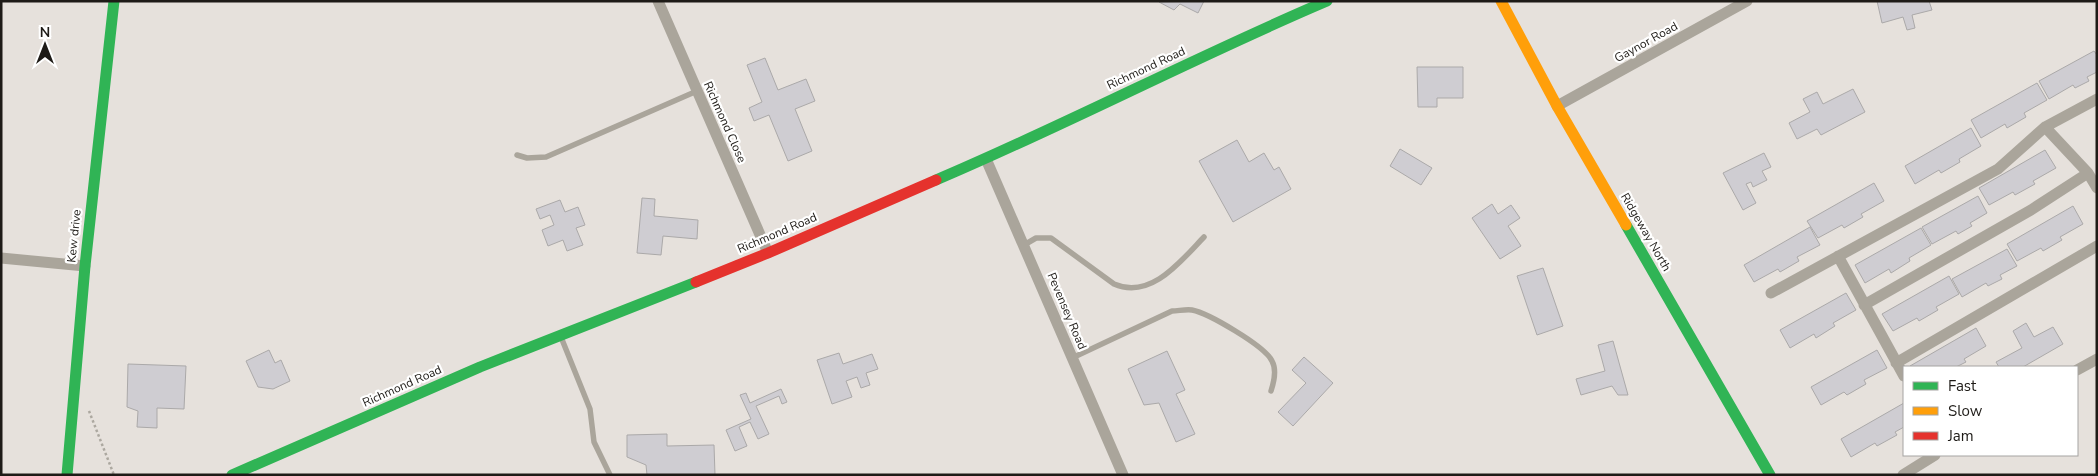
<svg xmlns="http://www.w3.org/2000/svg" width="2098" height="476" viewBox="0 0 2098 476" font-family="'Nunito Sans',sans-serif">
<rect width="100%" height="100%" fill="#e6e1dc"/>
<!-- building -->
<path fill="#cfcdd2" stroke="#aba9a9" d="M1204,1L1198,13L1180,4L1174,10L1159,2Z
M1877,1H1929L1932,10L1912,15L1915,28L1907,30L1903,17L1882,23Z
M2094,51L2097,55V72L2087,77L2089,81L2075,88L2073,85L2049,99L2039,81Z
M765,58L778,90L806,79L815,101L795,109L812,151L788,161L769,115L754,121L749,108L762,102L747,65Z
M1417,67H1463V98H1437V107H1418Z
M2037,83L2047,100L2024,113L2026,117L2007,128L2005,124L1981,138L1971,120Z
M1853,89L1865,112L1821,135L1817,129L1797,139L1789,123L1810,112L1803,99L1817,92L1823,104Z
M1971,128L1981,146L1959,159L1960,162L1941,173L1939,170L1915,184L1905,166Z
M1237,140L1249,162L1264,153L1274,170L1279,167L1291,189L1233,222L1199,161Z
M1400,149L1432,168L1421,185L1390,166Z
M2045,150L2056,168L2033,181L2035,184L2015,195L2013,192L1989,205L1979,188Z
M1764,153L1771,167L1762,171L1767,180L1753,187L1751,182L1746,184L1756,203L1743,210L1723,173Z
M1874,183L1884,201L1861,214L1863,217L1844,228L1842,225L1818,238L1807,221Z
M1978,196L1987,213L1970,223L1972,226L1958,234L1956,231L1932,244L1922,227Z
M642,198L655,199L654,216L698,220L697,239L663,236L661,255L637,253Z
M560,200L565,212L578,207L585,225L576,228L583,245L567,251L563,240L548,246L542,230L554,225L550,215L540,219L536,209Z
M1492,204L1498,214L1511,205L1520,218L1508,226L1521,246L1500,259L1472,218Z
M2073,206L2083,224L2060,237L2062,240L2043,251L2041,248L2017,261L2007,244Z
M1810,227L1820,245L1797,257L1799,261L1780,272L1778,269L1754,282L1744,265Z
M1921,228L1931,245L1909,258L1910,261L1891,273L1889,269L1865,283L1855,265Z
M2007,249L2017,266L2000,275L2002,279L1988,286L1986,283L1962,297L1952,279Z
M1543,268L1563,326L1537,335L1517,276Z
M1949,276L1959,294L1936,307L1938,310L1919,321L1917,318L1893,331L1882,314Z
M1846,293L1856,310L1833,323L1835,326L1816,338L1814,334L1790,348L1780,330Z
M2026,323L2034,337L2053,327L2063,344L2023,367H1999L1996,362L2022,348L2013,331Z
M1976,328L1986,346L1964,359L1966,362L1956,367H1911L1910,366Z
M1613,341L1628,395H1618L1612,386L1581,395L1576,379L1605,371L1598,345Z
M269,350L275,363L281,360L290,381L273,389L258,387L246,361Z
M1877,350L1887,368L1864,380L1866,384L1847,395L1844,392L1821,405L1811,387Z
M1167,351L1185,390L1176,394L1195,434L1176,442L1159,403L1144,405L1128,369Z
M839,353L843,364L872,354L878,369L866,373L870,385L861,388L857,377L846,381L852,397L832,404L817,360Z
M1304,357L1333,383L1293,426L1278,412L1306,383L1292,370Z
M128,364L186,366L184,409L157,408V428L137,427L138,411L127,407Z
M781,389L787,402L782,404L779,396L756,406L769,434L758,439L750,422L739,427L747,446L735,451L726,430L751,419L740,395L746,393L750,403Z
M1904,403V427L1895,432L1897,435L1877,446L1875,443L1851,457L1841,439Z
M667,434V446L714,445L715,475H647L646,465L627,457V435Z"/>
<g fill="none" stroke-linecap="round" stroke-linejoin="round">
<!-- path -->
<path stroke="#aca8a0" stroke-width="2.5" stroke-dasharray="2.5 2.5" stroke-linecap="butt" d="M89,411L114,475"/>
<!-- lane -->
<path stroke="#aaa59b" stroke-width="5.5" d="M517,155L527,158L546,157L697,91
M1024,245L1036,238H1051L1114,284C1151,300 1181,261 1204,237
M561,337L590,409L594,442L610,475
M1072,358L1172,311C1178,311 1186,309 1192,310C1208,313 1265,346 1272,361C1277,370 1274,382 1271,391"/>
<!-- street -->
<path stroke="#aaa59b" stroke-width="11" d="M658,1L768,253
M1557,106L1747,1
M2045,127L2088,173L2097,188
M986,159L1123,475
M1838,256L1904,376
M1,258L85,266
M1771,293L1998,169L2045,127L2097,99
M1864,305L2031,210L2088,173
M1896,363L2097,246
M2077,370L2097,359
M1903,475L1935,455"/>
<!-- fast -->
<path stroke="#30b455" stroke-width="11" d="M936,180C1068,124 1195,57 1327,1
M1626,225L1770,475
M67,475L85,266L114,1
M232,475L480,367L696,282"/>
<!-- slow -->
<path stroke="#ff9f0a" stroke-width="11" d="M1501,1L1557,106L1626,225"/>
<!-- jam -->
<path stroke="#e5322d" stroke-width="11" d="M696,282L768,253L936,180"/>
</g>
<g text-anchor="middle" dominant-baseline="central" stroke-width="4.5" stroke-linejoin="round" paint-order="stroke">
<!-- street labels -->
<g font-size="12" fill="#1e1b17" stroke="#fff">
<text transform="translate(1646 42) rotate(-29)">Gaynor Road</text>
<text transform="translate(1146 68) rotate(-25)">Richmond Road</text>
<text transform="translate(725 122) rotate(66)">Richmond Close</text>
<text transform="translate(1646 232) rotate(60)">Ridgeway North</text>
<text transform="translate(777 233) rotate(-23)">Richmond Road</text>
<text transform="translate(74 236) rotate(-84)">Kew drive</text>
<text transform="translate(1067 311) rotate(67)">Pevensey Road</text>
<text transform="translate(402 386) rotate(-24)">Richmond Road</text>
</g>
</g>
<!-- border -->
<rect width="2098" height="476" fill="none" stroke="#1e1b17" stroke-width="5"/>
<!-- legend -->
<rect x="1903" y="366" width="175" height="90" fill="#ffffff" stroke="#a5a4a2"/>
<rect x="1913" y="382" width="25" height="8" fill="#30b455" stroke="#a5a4a2"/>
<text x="1948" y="391" font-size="15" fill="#1e1b17">Fast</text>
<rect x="1913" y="407" width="25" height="8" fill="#ff9f0a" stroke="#a5a4a2"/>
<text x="1948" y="416" font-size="15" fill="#1e1b17">Slow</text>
<rect x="1913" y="432" width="25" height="8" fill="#e5322d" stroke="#a5a4a2"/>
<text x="1948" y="441" font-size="15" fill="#1e1b17">Jam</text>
<!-- north arrow -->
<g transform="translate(45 45)" stroke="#ffffff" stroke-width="4" paint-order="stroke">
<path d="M0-4L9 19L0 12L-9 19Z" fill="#1e1b17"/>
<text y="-8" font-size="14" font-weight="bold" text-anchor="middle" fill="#1e1b17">N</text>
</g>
</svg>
